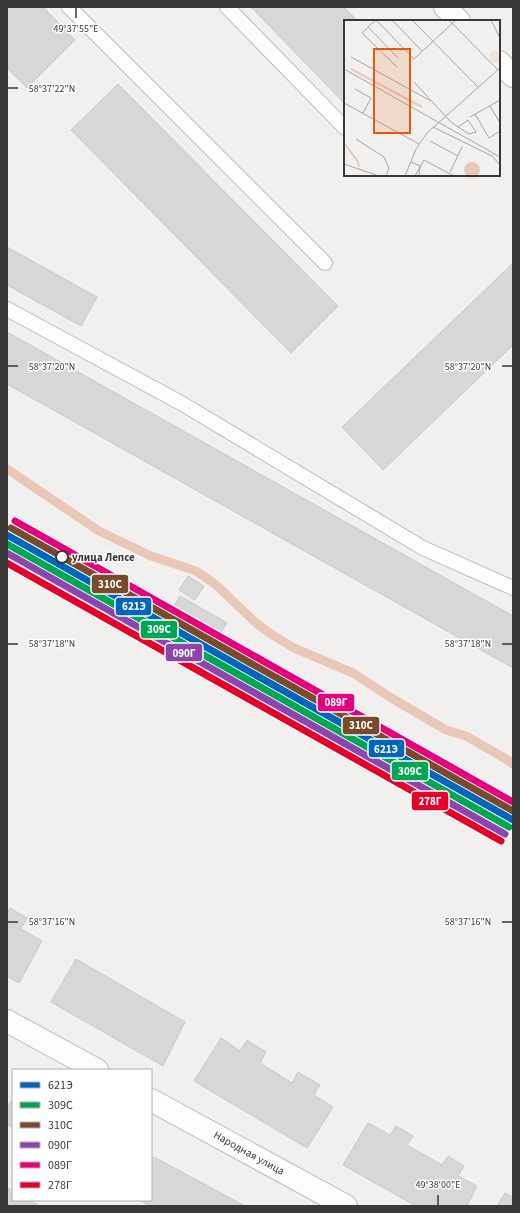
<svg xmlns="http://www.w3.org/2000/svg" width="520" height="1213" viewBox="0 0 520 1213" font-family="'Source Sans 3',sans-serif">
<rect width="100%" height="100%" fill="#f2f0ee"/>
<g fill="none" stroke-linecap="round" stroke-linejoin="round">
<!-- stream -->
<path stroke="#eac8b8" stroke-width="9" d="M7,469L99,531L151,556L196,571L215,584L256,623L271,634L294,648L353,673L393,699L446,730L466,736L506,759L513,764"/>
</g>
<!-- building -->
<path fill="#d7d7d6" stroke="#c9c9c8" d="M7,7H43L75,40L27,88L7,68Z
M251,7H344L358,21H345V104Z
M118,84L338,306L291,353L71,130Z
M7,247L97,297L81,326L7,285Z
M513,263V345L383,470L342,427Z
M7,332L513,616V668L7,384Z
M188,576L204,586L195,600L179,590Z
M180,596L227,623L221,632L174,606Z
M10,908L27,918L21,929L42,941L19,983L7,976V913Z
M76,959L185,1022L163,1066L51,1002Z
M221,1038L240,1051L247,1040L266,1052L260,1063L292,1083L298,1072L320,1085L314,1095L333,1107L307,1148L194,1081Z
M13,1098V1128L7,1125V1108Z
M368,1123L390,1135L396,1126L413,1136L407,1145L442,1165L448,1156L464,1166L458,1176L477,1186L467,1206H416L343,1165Z
M154,1157L245,1206H150L139,1200H151V1163Z
M7,1188L13,1191V1200H29L40,1206H7Z
M505,1193L513,1198V1206H497Z"/>
<g fill="none" stroke-linecap="round" stroke-linejoin="round">
<defs>
<path id="service" d="M69,7L325,263
M227,7L345,128
M7,309L181,403L423,548L513,588"/>
<path id="minor" d="M445,7L459,21
M499,62L513,76
M7,1021L97,1070
M151,1100L346,1206"/>
</defs>
<!-- service casing -->
<use href="#service" stroke="#bbbab8" stroke-width="16"/>
<!-- minor casing -->
<use href="#minor" stroke="#bbbab8" stroke-width="24"/>
<!-- service -->
<use href="#service" stroke="#fdfdfc" stroke-width="14"/>
<!-- minor -->
<use href="#minor" stroke="#fdfdfc" stroke-width="22"/>
<defs>
<path id="rail-1" d="M7,535L513,820"/>
<path id="rail-2" d="M7,544L509,827"/>
<path id="rail-3" d="M11,528L513,811"/>
<path id="rail-4" d="M7,553L505,834"/>
<path id="rail-5" d="M15,521L513,802"/>
<path id="rail-6" d="M7,563L501,841"/>
</defs>
<!-- rail-1 casing -->
<use href="#rail-1" stroke="#fff" stroke-width="10"/>
<!-- rail-2 casing -->
<use href="#rail-2" stroke="#fff" stroke-width="10"/>
<!-- rail-3 casing -->
<use href="#rail-3" stroke="#fff" stroke-width="10"/>
<!-- rail-4 casing -->
<use href="#rail-4" stroke="#fff" stroke-width="10"/>
<!-- rail-5 casing -->
<use href="#rail-5" stroke="#fff" stroke-width="10"/>
<!-- rail-6 casing -->
<use href="#rail-6" stroke="#fff" stroke-width="10"/>
<!-- rail-1 -->
<use href="#rail-1" stroke="#0065bd" stroke-width="7"/>
<!-- rail-2 -->
<use href="#rail-2" stroke="#00a651" stroke-width="7"/>
<!-- rail-3 -->
<use href="#rail-3" stroke="#7a4b2a" stroke-width="7"/>
<!-- rail-4 -->
<use href="#rail-4" stroke="#8e44ad" stroke-width="7"/>
<!-- rail-5 -->
<use href="#rail-5" stroke="#e5007d" stroke-width="7"/>
<!-- rail-6 -->
<use href="#rail-6" stroke="#e4002b" stroke-width="7"/>
</g>
<!-- ticks -->
<path fill="none" stroke="#393737" stroke-width="1.5" d="M76,8V18M8,88H18M8,366H18M502,366H512M8,644H18M502,644H512M8,922H18M502,922H512M438,1195V1205"/>
<!-- markers -->
<circle fill="#fff" stroke="#393737" stroke-width="2" cx="62" cy="557" r="6"/>
<g text-anchor="middle" dominant-baseline="central" stroke-width="3" stroke-linejoin="round" paint-order="stroke">
<!-- stop labels -->
<g font-size="11" font-weight="bold" fill="#393737" stroke="#fff" text-anchor="start">
<text x="72" y="557">улица Лепсе</text>
</g>
<!-- street labels -->
<g font-size="11" fill="#393737" stroke="#fff">
<text transform="translate(249 1153) rotate(29)">Народная улица</text>
</g>
</g>
<!-- overview -->
<g transform="translate(344 20)">
<rect width="156" height="156" fill="#f2f0ee"/>
<path d="M145 37a6 6 0 1 1 12 0a6 6 0 1 1-12 0Z" fill="#f3e0d6"/>
<path d="M120 150a8 8 0 1 1 16 0a8 8 0 1 1-16 0Z" fill="#eac8b8"/>
<path fill="none" stroke="#eac8b8" stroke-width="2" d="M7,49L78,87M0,123L14,142L15,147"/>
<path fill="none" stroke="#a8a6a5" stroke-width="1" d="M32,0L70,39L112,0M32,0L18,13L53,47M48,0L78,31M68,0L134,67M105,0L154,50M147,0L156,18M24,7L54,38M7,37L87,81M0,49L156,137M70,62L106,101L114,107L124,100L132,112L125,114L114,107M11,69L27,78L19,93M0,83L75,124M146,86L156,103M131,94L145,118L156,111M126,97L156,80M89,107L148,136L156,145M12,119L40,137L45,148L42,156M86,121L114,136M67,142L76,146L75,156M0,144L35,156M106,152L118,127M61,156L72,129L83,113L156,48M71,156L80,140L110,156"/>
<path fill="#e8590c" fill-opacity="0.15" stroke="#e8590c" stroke-width="2" d="M30,29H66V113H30Z"/>
<rect width="156" height="156" fill="none" stroke="#393737" stroke-width="2"/>
</g>
<g font-size="10" text-anchor="middle" fill="#393737" stroke="#fff" stroke-width="3" stroke-linejoin="round" paint-order="stroke">
<text x="76" y="32">49°37'55"E</text>
<text x="52" y="92">58°37'22"N</text>
<text x="52" y="370">58°37'20"N</text>
<text x="468" y="370">58°37'20"N</text>
<text x="52" y="647">58°37'18"N</text>
<text x="468" y="647">58°37'18"N</text>
<text x="52" y="925">58°37'16"N</text>
<text x="468" y="925">58°37'16"N</text>
<text x="438" y="1188">49°38'00"E</text>
</g>
<g stroke="#fff" stroke-width="1.5">
<rect x="91" y="574" width="38" height="20" rx="4" fill="#7a4b2a"/>
<rect x="115" y="597" width="37" height="19" rx="4" fill="#0065bd"/>
<rect x="140" y="620" width="38" height="19" rx="4" fill="#00a651"/>
<rect x="165" y="643" width="38" height="19" rx="4" fill="#8e44ad"/>
<rect x="317" y="693" width="38" height="19" rx="4" fill="#e5007d"/>
<rect x="342" y="716" width="38" height="19" rx="4" fill="#7a4b2a"/>
<rect x="368" y="739" width="37" height="19" rx="4" fill="#0065bd"/>
<rect x="391" y="761" width="38" height="20" rx="4" fill="#00a651"/>
<rect x="411" y="791" width="38" height="20" rx="4" fill="#e4002b"/>
</g>
<g font-size="11" text-anchor="middle" font-weight="bold" fill="#fff">
<text x="110" y="588">310С</text>
<text x="134" y="610">621Э</text>
<text x="159" y="633">309С</text>
<text x="184" y="657">090Г</text>
<text x="336" y="706">089Г</text>
<text x="361" y="729">310С</text>
<text x="386" y="753">621Э</text>
<text x="410" y="775">309С</text>
<text x="430" y="805">278Г</text>
</g>
<!-- border -->
<rect width="520" height="1213" fill="none" stroke="#393737" stroke-width="16"/>
<!-- legend -->
<rect x="12" y="1069" width="140" height="132" fill="#ffffff" stroke="#b0afaf"/>
<rect x="20" y="1082" width="20" height="6" fill="#0065bd" stroke="#b0afaf"/>
<text x="48" y="1089" font-size="12" fill="#393737">621Э</text>
<rect x="20" y="1102" width="20" height="6" fill="#00a651" stroke="#b0afaf"/>
<text x="48" y="1109" font-size="12" fill="#393737">309С</text>
<rect x="20" y="1122" width="20" height="6" fill="#7a4b2a" stroke="#b0afaf"/>
<text x="48" y="1129" font-size="12" fill="#393737">310С</text>
<rect x="20" y="1142" width="20" height="6" fill="#8e44ad" stroke="#b0afaf"/>
<text x="48" y="1149" font-size="12" fill="#393737">090Г</text>
<rect x="20" y="1162" width="20" height="6" fill="#e5007d" stroke="#b0afaf"/>
<text x="48" y="1169" font-size="12" fill="#393737">089Г</text>
<rect x="20" y="1182" width="20" height="6" fill="#e4002b" stroke="#b0afaf"/>
<text x="48" y="1189" font-size="12" fill="#393737">278Г</text>
</svg>
